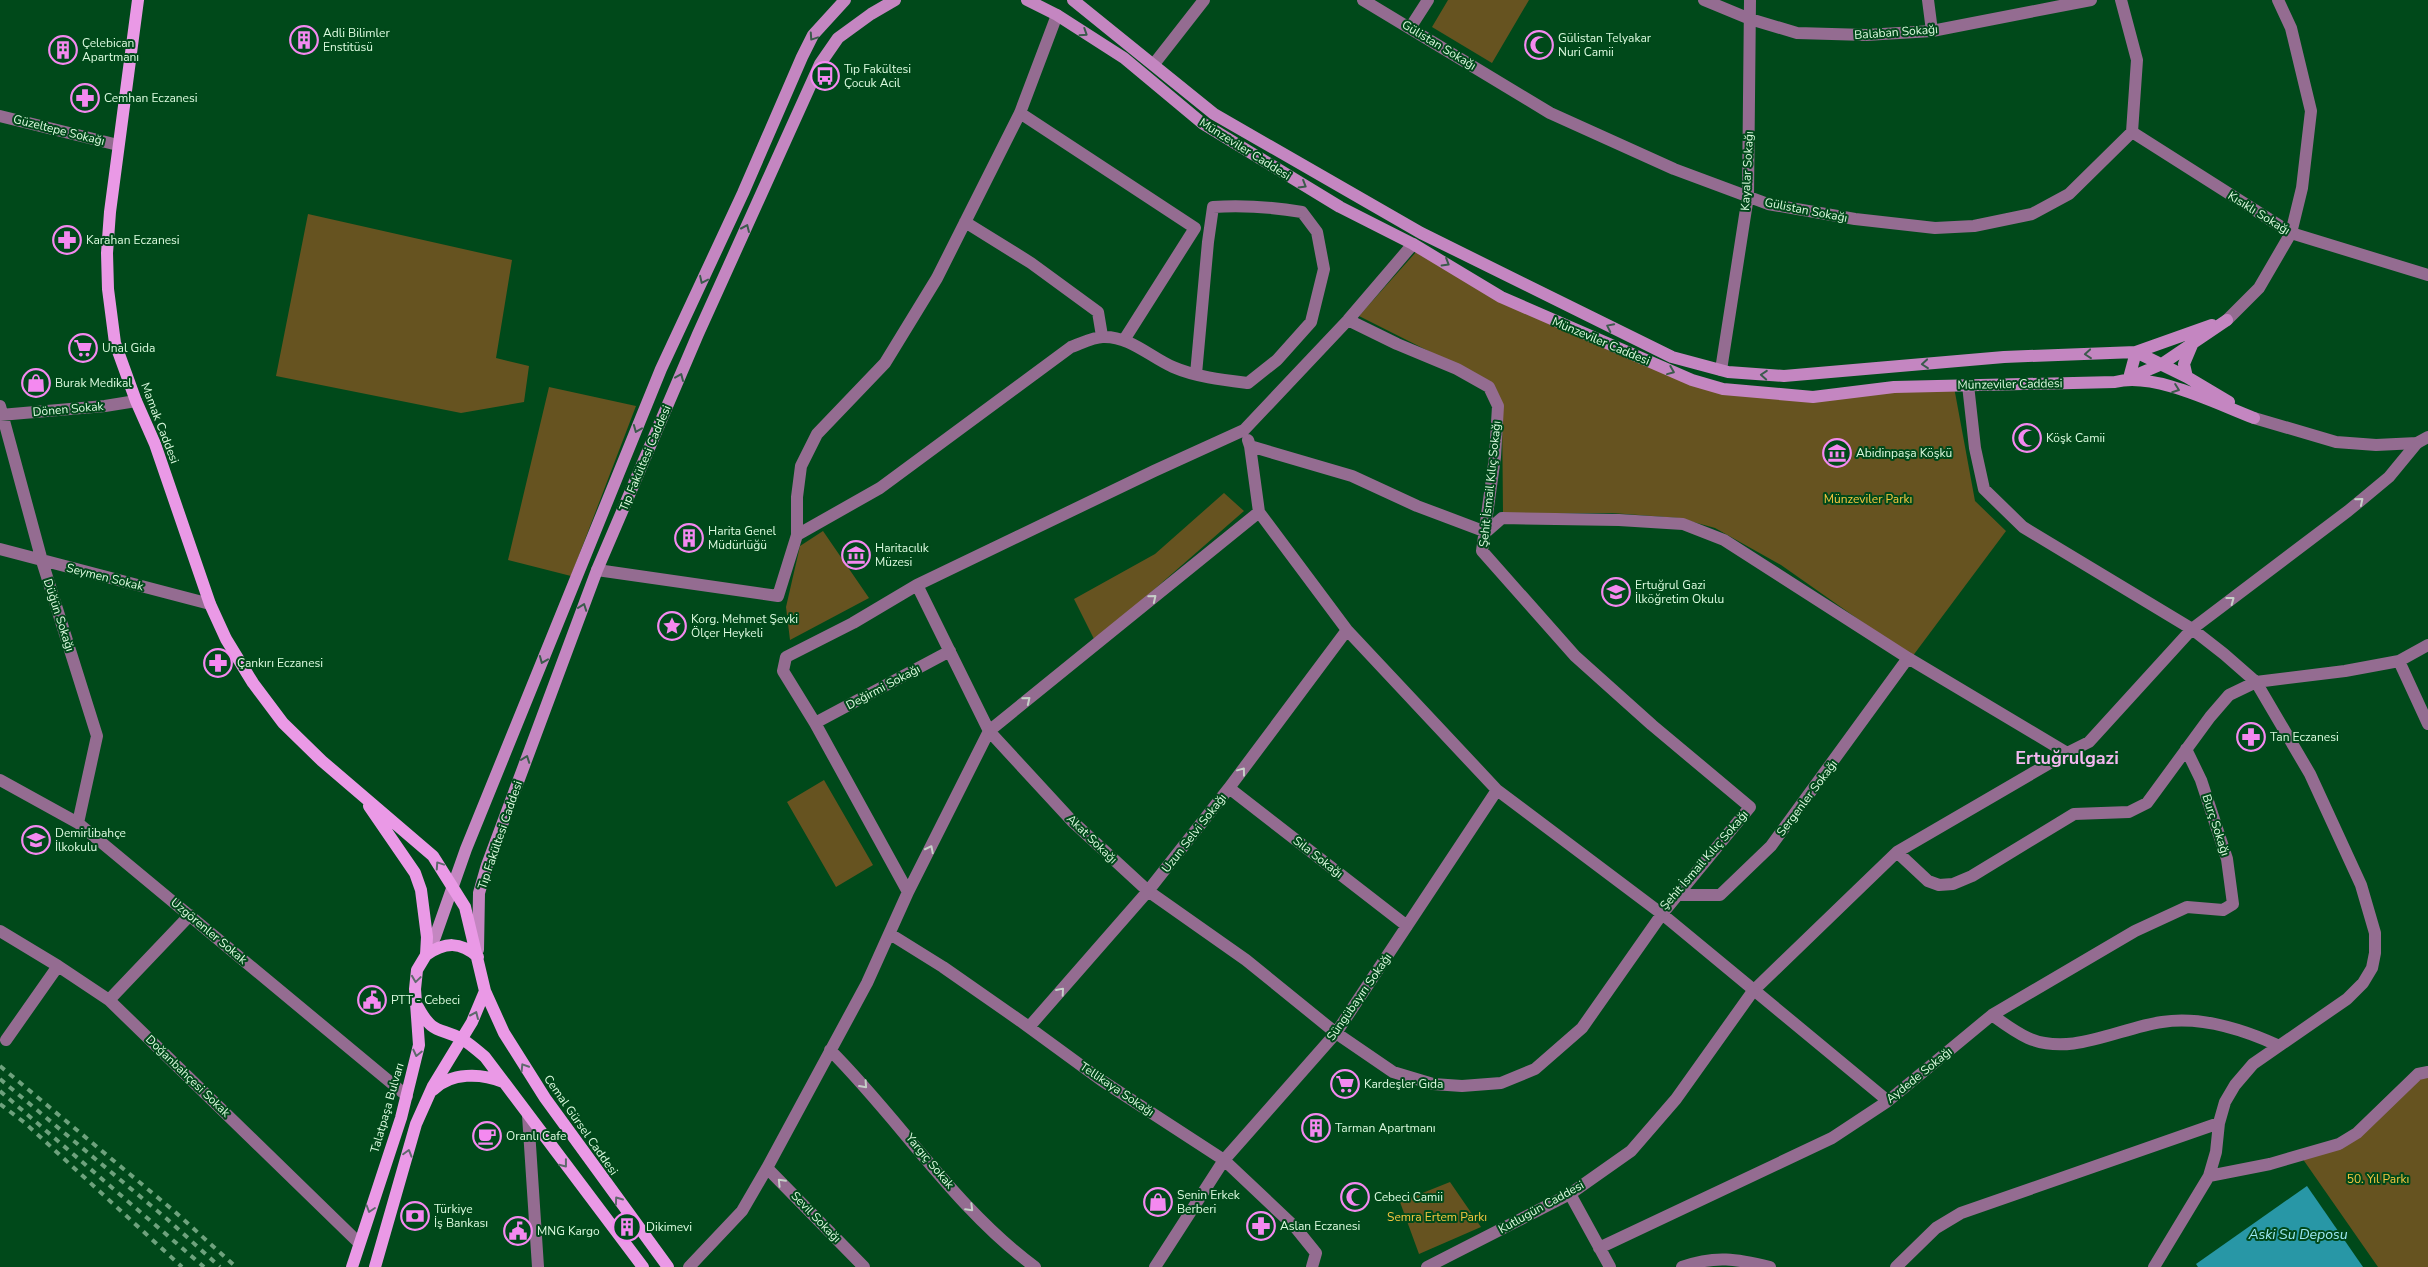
<svg xmlns="http://www.w3.org/2000/svg" width="2428" height="1267" viewBox="0 0 2428 1267" font-family="'Nunito Sans',sans-serif">
<rect width="100%" height="100%" fill="#00491a"/>
<!-- green -->
<path fill="#665320" d="M1448,0H1529L1492,63L1432,27Z
M308,214L512,260L496,358L529,366L524,402L461,413L276,376Z
M1416,252L1724,394L1887,392L1954,387L1975,501L2006,531L1912,657L1781,565L1715,528L1679,518L1612,513H1503L1502,404L1488,381L1359,316Z
M549,387L636,406L571,576L508,560Z
M1224,493L1244,511L1095,641L1074,599L1155,554Z
M823,531L869,598L790,640L786,607L800,546Z
M824,780L873,865L836,887L787,802Z
M2428,1072V1267H2378L2300,1155L2339,1144Z
M1450,1182L1481,1227L1419,1254L1400,1202Z"/>
<!-- water -->
<path fill="#2897a6" d="M2307,1186L2363,1267H2198L2196,1264Z"/>
<g fill="none" stroke-linecap="round" stroke-linejoin="round">
<!-- minor -->
<path stroke="#946c91" stroke-width="12" d="M1363,0L1550,113L1674,169L1768,204L1855,219L1935,228L1974,226L2032,214L2069,194L2132,132L2137,60L2121,0
M1704,0L1750,19L1797,33L1866,35L1932,31L2091,0
M1928,0L1932,31
M1410,28L1428,0
M1154,64L1204,0
M1020,113L1195,228L1124,340
M0,116L118,145
M2132,132L2291,233L2428,275
M965,222L1031,263L1098,312L1102,336
M1721,370L1748,196L1750,0
M1968,385L1975,448L1984,489L2023,527L2192,629L2224,654L2256,682L2310,774L2361,885L2375,933V953L2372,968L2363,983L2347,999L2253,1064L2235,1085L2225,1102L2219,1123L2216,1152L2209,1176L2154,1267
M0,406L42,561L97,736L78,823
M0,415L105,406L136,401
M1248,440L1250,446L1352,476L1417,506L1486,532L1502,518L1619,520L1683,524L1724,540L1908,658L2067,753
M1250,446L1259,512L1347,630L1497,790L1662,914L1750,807L1652,725L1575,656L1482,551L1495,457L1498,406L1489,387L1457,369L1397,344L1348,320
M797,535L880,488L1071,347C1080,344 1093,337 1103,337C1130,336 1150,357 1173,367C1196,377 1223,380 1248,383L1277,360L1311,322L1324,269L1317,232L1302,212C1272,207 1244,205 1213,207L1208,242L1196,374
M0,549L210,604
M597,570L778,596L797,535V497L801,466L817,434L885,363L937,278L1020,113L1057,15
M917,585L989,731L1072,821L1148,891L1246,960L1336,1033L1393,1072L1433,1084L1462,1086L1501,1083L1535,1069L1582,1028L1662,914L1888,1101
M2399,661L2428,724
M815,723L950,651
M0,780L78,823L407,1096
M1229,788L1407,926
M1897,852L1928,881L1939,885L1953,884L1972,876L2074,814L2129,812L2147,803L2210,717L2229,695L2256,682L2345,671L2399,661L2428,645
M908,892L815,723L783,671L786,657L853,623L917,585L1154,471L1244,430L1348,320L1413,244
M1677,895H1720L1771,846L1908,658
M0,931L58,966L109,1000L359,1243
M890,934L943,967L1029,1027L1148,891L1229,788L1347,630
M1753,991L1897,852L2067,753L2089,742L2192,629L2348,511L2389,477L2417,443
M109,1000L190,915
M1992,1015C2003,1023 2015,1032 2028,1038C2071,1057 2119,1028 2162,1022C2201,1016 2242,1029 2277,1045
M1023,1023L1101,1080L1224,1160L1295,1227L1316,1253L1312,1267
M6,1040L58,966
M830,1050C900,1120 955,1208 1035,1267
M528,1115L538,1267
M767,1168L864,1267
M2209,1176L2270,1164L2339,1144L2357,1133L2418,1074L2428,1072
M1570,1194L1610,1267
M1599,1248L1832,1138L1888,1101L1992,1015L2135,931L2187,907L2223,910L2233,904L2227,859L2201,780L2186,749
M689,1267L742,1211L767,1168L867,983L908,892L989,731L1259,512
M1155,1267L1224,1160L1336,1033L1497,790
M1682,1267C1715,1255 1737,1259 1770,1267
M1896,1267L1936,1228L1961,1213L2219,1123"/>
<!-- tertiary -->
<path stroke="#946c91" stroke-width="12" d="M2227,320L2259,288L2291,233L2302,188L2311,111L2291,28L2278,0
M2254,418L2336,442L2376,445L2417,443L2428,437
M1427,1267L1570,1194L1631,1151L1676,1099L1753,991"/>
<!-- secondary -->
<path stroke="#c486c1" stroke-width="12" d="M1027,0L1057,15L1124,58L1202,123L1340,207L1413,244L1501,297L1692,380L1723,389L1813,397L1894,387L2115,382C2155,372 2215,403 2254,418
M1073,0L1214,114L1421,233L1672,357L1728,372L1784,376L2004,357L2136,352L2187,377L2229,402
M2136,352L2212,325
M2187,377L2184,364L2192,345
M2129,378L2162,364L2227,320
M2129,378L2136,352
M478,950L479,893L487,865L597,570L698,334L820,64L838,38L871,14L895,0
M426,955L435,937L466,849L661,369L743,193L802,57L813,35L845,0"/>
<!-- primary -->
<path stroke="#ea99e6" stroke-width="12" d="M138,0L110,212L107,253L108,289L115,343L136,401L155,444L210,604L226,639L253,683L283,723L322,761L433,856L465,907L485,991L504,1033L545,1098L668,1267
M426,955C445,942 460,941 478,957
M418,1007C433,1035 439,1027 462,1039C470,1044 478,1051 485,1057L643,1267
M433,1090C451,1072 481,1073 503,1082
M352,1267L401,1118L419,1045L415,989L417,970L426,955L427,937L421,890L415,873L369,806
M375,1267L416,1124L433,1086L472,1022L485,991"/>
<!-- rail -->
<path stroke="#6ea27d" stroke-width="4" stroke-dasharray="6 6" stroke-linecap="butt" d="M0,1066L174,1211L236,1267
M0,1079L167,1219L220,1267
M0,1091L204,1267
M0,1104L25,1123L182,1267"/>
</g>
<!-- one-way arrows -->
<defs><path id="oneway-chevron" d="M-2-3.5L2.5 0L-2 3.5" fill="none" stroke-width="1.6" stroke-linecap="round" stroke-linejoin="round" transform="scale(1.25)"/></defs>
<g stroke="#3b5b4c">
<use href="#oneway-chevron" transform="translate(1084 33) rotate(33)"/>
<use href="#oneway-chevron" transform="translate(813 37) rotate(124)"/>
<use href="#oneway-chevron" transform="translate(1303 185) rotate(31)"/>
<use href="#oneway-chevron" transform="translate(746 228) rotate(-66)"/>
<use href="#oneway-chevron" transform="translate(1446 263) rotate(31)"/>
<use href="#oneway-chevron" transform="translate(703 280) rotate(115)"/>
<use href="#oneway-chevron" transform="translate(1610 327) rotate(-154)"/>
<use href="#oneway-chevron" transform="translate(2088 354) rotate(175)"/>
<use href="#oneway-chevron" transform="translate(1925 364) rotate(175)"/>
<use href="#oneway-chevron" transform="translate(1671 371) rotate(22)"/>
<use href="#oneway-chevron" transform="translate(1764 375) rotate(-176)"/>
<use href="#oneway-chevron" transform="translate(680 377) rotate(-67)"/>
<use href="#oneway-chevron" transform="translate(2176 389) rotate(20)"/>
<use href="#oneway-chevron" transform="translate(637 429) rotate(112)"/>
<use href="#oneway-chevron" transform="translate(583 607) rotate(-70)"/>
<use href="#oneway-chevron" transform="translate(543 660) rotate(112)"/>
<use href="#oneway-chevron" transform="translate(526 759) rotate(-70)"/>
</g>
<g stroke="#c6d0c8">
<use href="#oneway-chevron" transform="translate(2360 501) rotate(-40)"/>
<use href="#oneway-chevron" transform="translate(1153 598) rotate(-39)"/>
<use href="#oneway-chevron" transform="translate(2231 600) rotate(-37)"/>
<use href="#oneway-chevron" transform="translate(1027 700) rotate(-39)"/>
<use href="#oneway-chevron" transform="translate(1242 771) rotate(-53)"/>
<use href="#oneway-chevron" transform="translate(930 849) rotate(-63)"/>
<use href="#oneway-chevron" transform="translate(1061 991) rotate(-49)"/>
<use href="#oneway-chevron" transform="translate(864 1085) rotate(48)"/>
<use href="#oneway-chevron" transform="translate(781 1182) rotate(-134)"/>
<use href="#oneway-chevron" transform="translate(970 1208) rotate(45)"/>
</g>
<g stroke="#5e696c">
<use href="#oneway-chevron" transform="translate(439 865) rotate(-124)"/>
<use href="#oneway-chevron" transform="translate(416 979) rotate(98)"/>
<use href="#oneway-chevron" transform="translate(475 1015) rotate(-66)"/>
<use href="#oneway-chevron" transform="translate(417 1053) rotate(103)"/>
<use href="#oneway-chevron" transform="translate(524 1067) rotate(-122)"/>
<use href="#oneway-chevron" transform="translate(408 1153) rotate(-74)"/>
<use href="#oneway-chevron" transform="translate(564 1164) rotate(52)"/>
<use href="#oneway-chevron" transform="translate(618 1200) rotate(-126)"/>
<use href="#oneway-chevron" transform="translate(370 1209) rotate(108)"/>
</g>
<!-- icons -->
<defs>
<symbol id="building-ring" viewBox="-11 -11 22 22"><circle r="9.5" fill="#00491a" stroke="#f489f0" stroke-width="1.5"/><path d="M-4-6H4V6H1V3H-1V6H-4ZM-2.5-4.3h1.7v1.8h-1.7ZM.8-4.3h1.7v1.8H.8ZM-2.5-1h1.7V.8h-1.7ZM.8-1h1.7V.8H.8Z" fill="#f489f0"/></symbol>
<symbol id="mosque-ring" viewBox="-11 -11 22 22"><circle r="9.5" fill="#00491a" stroke="#f489f0" stroke-width="1.5"/><path d="M3.5-4.9A6 6 0 1 0 3.5 4.9A5 5 0 1 1 3.5-4.9Z" fill="#f489f0"/></symbol>
<symbol id="bus-ring" viewBox="-11 -11 22 22"><circle r="9.5" fill="#00491a" stroke="#f489f0" stroke-width="1.5"/><path d="M-5-6H5V4H4V6H2V4H-2V6H-4V4H-5ZM-3.5-4V0h7V-4ZM-3.5 1.2v1.5H-2V1.2ZM2 1.2v1.5H3.5V1.2Z" fill="#f489f0"/></symbol>
<symbol id="pharmacy-ring" viewBox="-11 -11 22 22"><circle r="9.5" fill="#00491a" stroke="#f489f0" stroke-width="1.5"/><path d="M-2-6h4v4h4v4h-4v4h-4v-4h-4v-4h4Z" fill="#f489f0"/></symbol>
<symbol id="supermarket-ring" viewBox="-11 -11 22 22"><circle r="9.5" fill="#00491a" stroke="#f489f0" stroke-width="1.5"/><path d="M-6-5.5h2.5l.6 2H6L4.5 2H-2.5L-4.4-4H-6ZM-1.5 3.2a1.3 1.3 0 1 0 .1 0ZM3 3.2a1.3 1.3 0 1 0 .1 0Z" fill="#f489f0"/></symbol>
<symbol id="shop-ring" viewBox="-11 -11 22 22"><circle r="9.5" fill="#00491a" stroke="#f489f0" stroke-width="1.5"/><path d="M-5-2.5h2.3a2.7 3.5 0 0 1 5.4 0H5L5.5 6h-11ZM-1.5-2.5h3a1.5 2.3 0 0 0-3 0Z" fill="#f489f0"/></symbol>
<symbol id="museum-ring" viewBox="-11 -11 22 22"><circle r="9.5" fill="#00491a" stroke="#f489f0" stroke-width="1.5"/><path d="M0-6L6-3V-2H-6V-3ZM-5-1h2V3h-2ZM-1-1h2V3h-2ZM3-1h2V3H3ZM-6 4H6V6H-6Z" fill="#f489f0"/></symbol>
<symbol id="school-ring" viewBox="-11 -11 22 22"><circle r="9.5" fill="#00491a" stroke="#f489f0" stroke-width="1.5"/><path d="M0-5L7-2L0 1L-7-2ZM-4 1L0 2.5L4 1V4Q0 6-4 4Z" fill="#f489f0"/></symbol>
<symbol id="sight-ring" viewBox="-11 -11 22 22"><circle r="9.5" fill="#00491a" stroke="#f489f0" stroke-width="1.5"/><path d="M0-6L1.8-2.2L6-1.7L2.9 1.2L3.7 5.4L0 3.3L-3.7 5.4L-2.9 1.2L-6-1.7L-1.8-2.2Z" fill="#f489f0"/></symbol>
<symbol id="civic-ring" viewBox="-11 -11 22 22"><circle r="9.5" fill="#00491a" stroke="#f489f0" stroke-width="1.5"/><path d="M-.6-6.5H3V-4.5H.6V-3L4-1V1h2V6H-6V1h2V-1L-.6-3ZM-1.2 2.5V6h2.4V2.5Z" fill="#f489f0"/></symbol>
<symbol id="cafe-ring" viewBox="-11 -11 22 22"><circle r="9.5" fill="#00491a" stroke="#f489f0" stroke-width="1.5"/><path d="M-5.5-4.5H6V0H3Q3 3.5 0 3.5H-2.5Q-5.5 3.5-5.5 0ZM3-3.2v2h1.7v-2ZM-6 4.5H4V6H-6Z" fill="#f489f0"/></symbol>
<symbol id="bank-ring" viewBox="-11 -11 22 22"><circle r="9.5" fill="#00491a" stroke="#f489f0" stroke-width="1.5"/><path d="M-6-4H6V4H-6ZM0-2.3a2.3 2.3 0 1 0 0 4.6a2.3 2.3 0 1 0 0-4.6Z" fill="#f489f0"/></symbol>
</defs>
<g fill-rule="evenodd">
<use href="#building-ring" x="288" y="24" width="32" height="32"/>
<use href="#mosque-ring" x="1523" y="29" width="32" height="32"/>
<use href="#building-ring" x="47" y="34" width="32" height="32"/>
<use href="#bus-ring" x="809" y="60" width="32" height="32"/>
<use href="#pharmacy-ring" x="69" y="82" width="32" height="32"/>
<use href="#pharmacy-ring" x="51" y="224" width="32" height="32"/>
<use href="#supermarket-ring" x="67" y="332" width="32" height="32"/>
<use href="#shop-ring" x="20" y="367" width="32" height="32"/>
<use href="#mosque-ring" x="2011" y="422" width="32" height="32"/>
<use href="#museum-ring" x="1821" y="437" width="32" height="32"/>
<use href="#building-ring" x="673" y="522" width="32" height="32"/>
<use href="#museum-ring" x="840" y="539" width="32" height="32"/>
<use href="#school-ring" x="1600" y="576" width="32" height="32"/>
<use href="#sight-ring" x="656" y="610" width="32" height="32"/>
<use href="#pharmacy-ring" x="202" y="647" width="32" height="32"/>
<use href="#pharmacy-ring" x="2235" y="721" width="32" height="32"/>
<use href="#school-ring" x="20" y="824" width="32" height="32"/>
<use href="#civic-ring" x="356" y="984" width="32" height="32"/>
<use href="#supermarket-ring" x="1329" y="1068" width="32" height="32"/>
<use href="#building-ring" x="1300" y="1112" width="32" height="32"/>
<use href="#cafe-ring" x="471" y="1120" width="32" height="32"/>
<use href="#mosque-ring" x="1339" y="1181" width="32" height="32"/>
<use href="#shop-ring" x="1142" y="1186" width="32" height="32"/>
<use href="#bank-ring" x="399" y="1200" width="32" height="32"/>
<use href="#pharmacy-ring" x="1245" y="1210" width="32" height="32"/>
<use href="#building-ring" x="611" y="1211" width="32" height="32"/>
<use href="#civic-ring" x="502" y="1215" width="32" height="32"/>
</g>
<g text-anchor="middle" dominant-baseline="central" stroke-width="4" stroke-linejoin="round" paint-order="stroke">
<!-- street labels -->
<g font-size="12" fill="#dbfbdf" stroke="#00491a">
<text transform="translate(1896 32) rotate(-4)">Balaban Sokağı</text>
<text transform="translate(1439 45) rotate(31)">Gülistan Sokağı</text>
<text transform="translate(59 130) rotate(14)">Güzeltepe Sokağı</text>
<text transform="translate(1245 149) rotate(32)">Münzeviler Caddesi</text>
<text transform="translate(1747 171) rotate(-87)">Kayalar Sokağı</text>
<text transform="translate(1806 210) rotate(11)">Gülistan Sokağı</text>
<text transform="translate(2259 213) rotate(32)">Kısıklı Sokağı</text>
<text transform="translate(1601 341) rotate(23)">Münzeviler Caddesi</text>
<text transform="translate(2010 384) rotate(-1)">Münzeviler Caddesi</text>
<text transform="translate(68 409) rotate(-5)">Dönen Sokak</text>
<text transform="translate(160 423) rotate(69)">Mamak Caddesi</text>
<text transform="translate(645 458) rotate(-67)">Tıp Fakültesi Caddesi</text>
<text transform="translate(1490 484) rotate(-84)">Şehit İsmail Kılıç Sokağı</text>
<text transform="translate(105 577) rotate(14)">Seymen Sokak</text>
<text transform="translate(59 615) rotate(72)">Düğün Sokağı</text>
<text transform="translate(883 687) rotate(-28)">Değirmi Sokağı</text>
<text transform="translate(1807 798) rotate(-53)">Sergenler Sokağı</text>
<text transform="translate(2216 825) rotate(72)">Burç Sokağı</text>
<text transform="translate(1194 833) rotate(-52)">Uzun Selvi Sokağı</text>
<text transform="translate(500 835) rotate(-71)">Tıp Fakültesi Caddesi</text>
<text transform="translate(1092 839) rotate(44)">Akat Sokağı</text>
<text transform="translate(1318 857) rotate(38)">Sıla Sokağı</text>
<text transform="translate(1704 860) rotate(-49)">Şehit İsmail Kılıç Sokağı</text>
<text transform="translate(209 931) rotate(40)">Uzgörenler Sokak</text>
<text transform="translate(1359 997) rotate(-55)">Süngübayırı Sokağı</text>
<text transform="translate(1919 1075) rotate(-39)">Aydede Sokağı</text>
<text transform="translate(188 1076) rotate(44)">Doğanbahçesi Sokak</text>
<text transform="translate(1117 1089) rotate(34)">Tellikaya Sokağı</text>
<text transform="translate(387 1108) rotate(-74)">Talatpaşa Bulvarı</text>
<text transform="translate(581 1125) rotate(55)">Cemal Gürsel Caddesi</text>
<text transform="translate(930 1161) rotate(50)">Yargıç Sokak</text>
<text transform="translate(1541 1207) rotate(-29)">Kutlugün Caddesi</text>
<text transform="translate(816 1217) rotate(46)">Sevil Sokağı</text>
</g>
<!-- poi labels -->
<g font-size="12" fill="#dbfbdf" stroke="#00491a" text-anchor="start">
<text x="323" y="33">Adli Bilimler<tspan x="323" dy="14">Enstitüsü</tspan></text>
<text x="1558" y="38">Gülistan Telyakar<tspan x="1558" dy="14">Nuri Camii</tspan></text>
<text x="82" y="43">Çelebican<tspan x="82" dy="14">Apartmanı</tspan></text>
<text x="844" y="69">Tıp Fakültesi<tspan x="844" dy="14">Çocuk Acil</tspan></text>
<text x="104" y="98">Cemhan Eczanesi</text>
<text x="86" y="240">Karahan Eczanesi</text>
<text x="102" y="348">Unal Gida</text>
<text x="55" y="383">Burak Medikal</text>
<text x="2046" y="438">Köşk Camii</text>
<text x="1856" y="453">Abidinpaşa Köşkü</text>
<text x="708" y="531">Harita Genel<tspan x="708" dy="14">Müdürlüğü</tspan></text>
<text x="875" y="548">Haritacılık<tspan x="875" dy="14">Müzesi</tspan></text>
<text x="1635" y="585">Ertuğrul Gazi<tspan x="1635" dy="14">İlköğretim Okulu</tspan></text>
<text x="691" y="619">Korg. Mehmet Şevki<tspan x="691" dy="14">Ölçer Heykeli</tspan></text>
<text x="237" y="663">Çankırı Eczanesi</text>
<text x="2270" y="737">Tan Eczanesi</text>
<text x="55" y="833">Demirlibahçe<tspan x="55" dy="14">İlkokulu</tspan></text>
<text x="391" y="1000">PTT - Cebeci</text>
<text x="1364" y="1084">Kardeşler Gıda</text>
<text x="1335" y="1128">Tarman Apartmanı</text>
<text x="506" y="1136">Oranlı Cafe</text>
<text x="1177" y="1195">Senin Erkek<tspan x="1177" dy="14">Berberi</tspan></text>
<text x="1374" y="1197">Cebeci Camii</text>
<text x="434" y="1209">Türkiye<tspan x="434" dy="14">İş Bankası</tspan></text>
<text x="1280" y="1226">Aslan Eczanesi</text>
<text x="646" y="1227">Dikimevi</text>
<text x="537" y="1231">MNG Kargo</text>
</g>
<!-- park labels -->
<g font-size="12" fill="#f7c741" stroke="#00491a">
<text x="1868" y="499">Münzeviler Parkı</text>
<text x="2378" y="1179">50. Yıl Parkı</text>
<text x="1437" y="1217">Semra Ertem Parkı</text>
</g>
<!-- water labels -->
<g font-size="14" font-style="italic" fill="#9eeaf6" stroke="#00491a">
<text x="2298" y="1234">Aski Su Deposu</text>
</g>
<!-- district labels -->
<g font-size="18" font-weight="bold" fill="#f4b8f0" stroke="#00491a">
<text x="2067" y="758">Ertuğrulgazi</text>
</g>
</g>
</svg>
